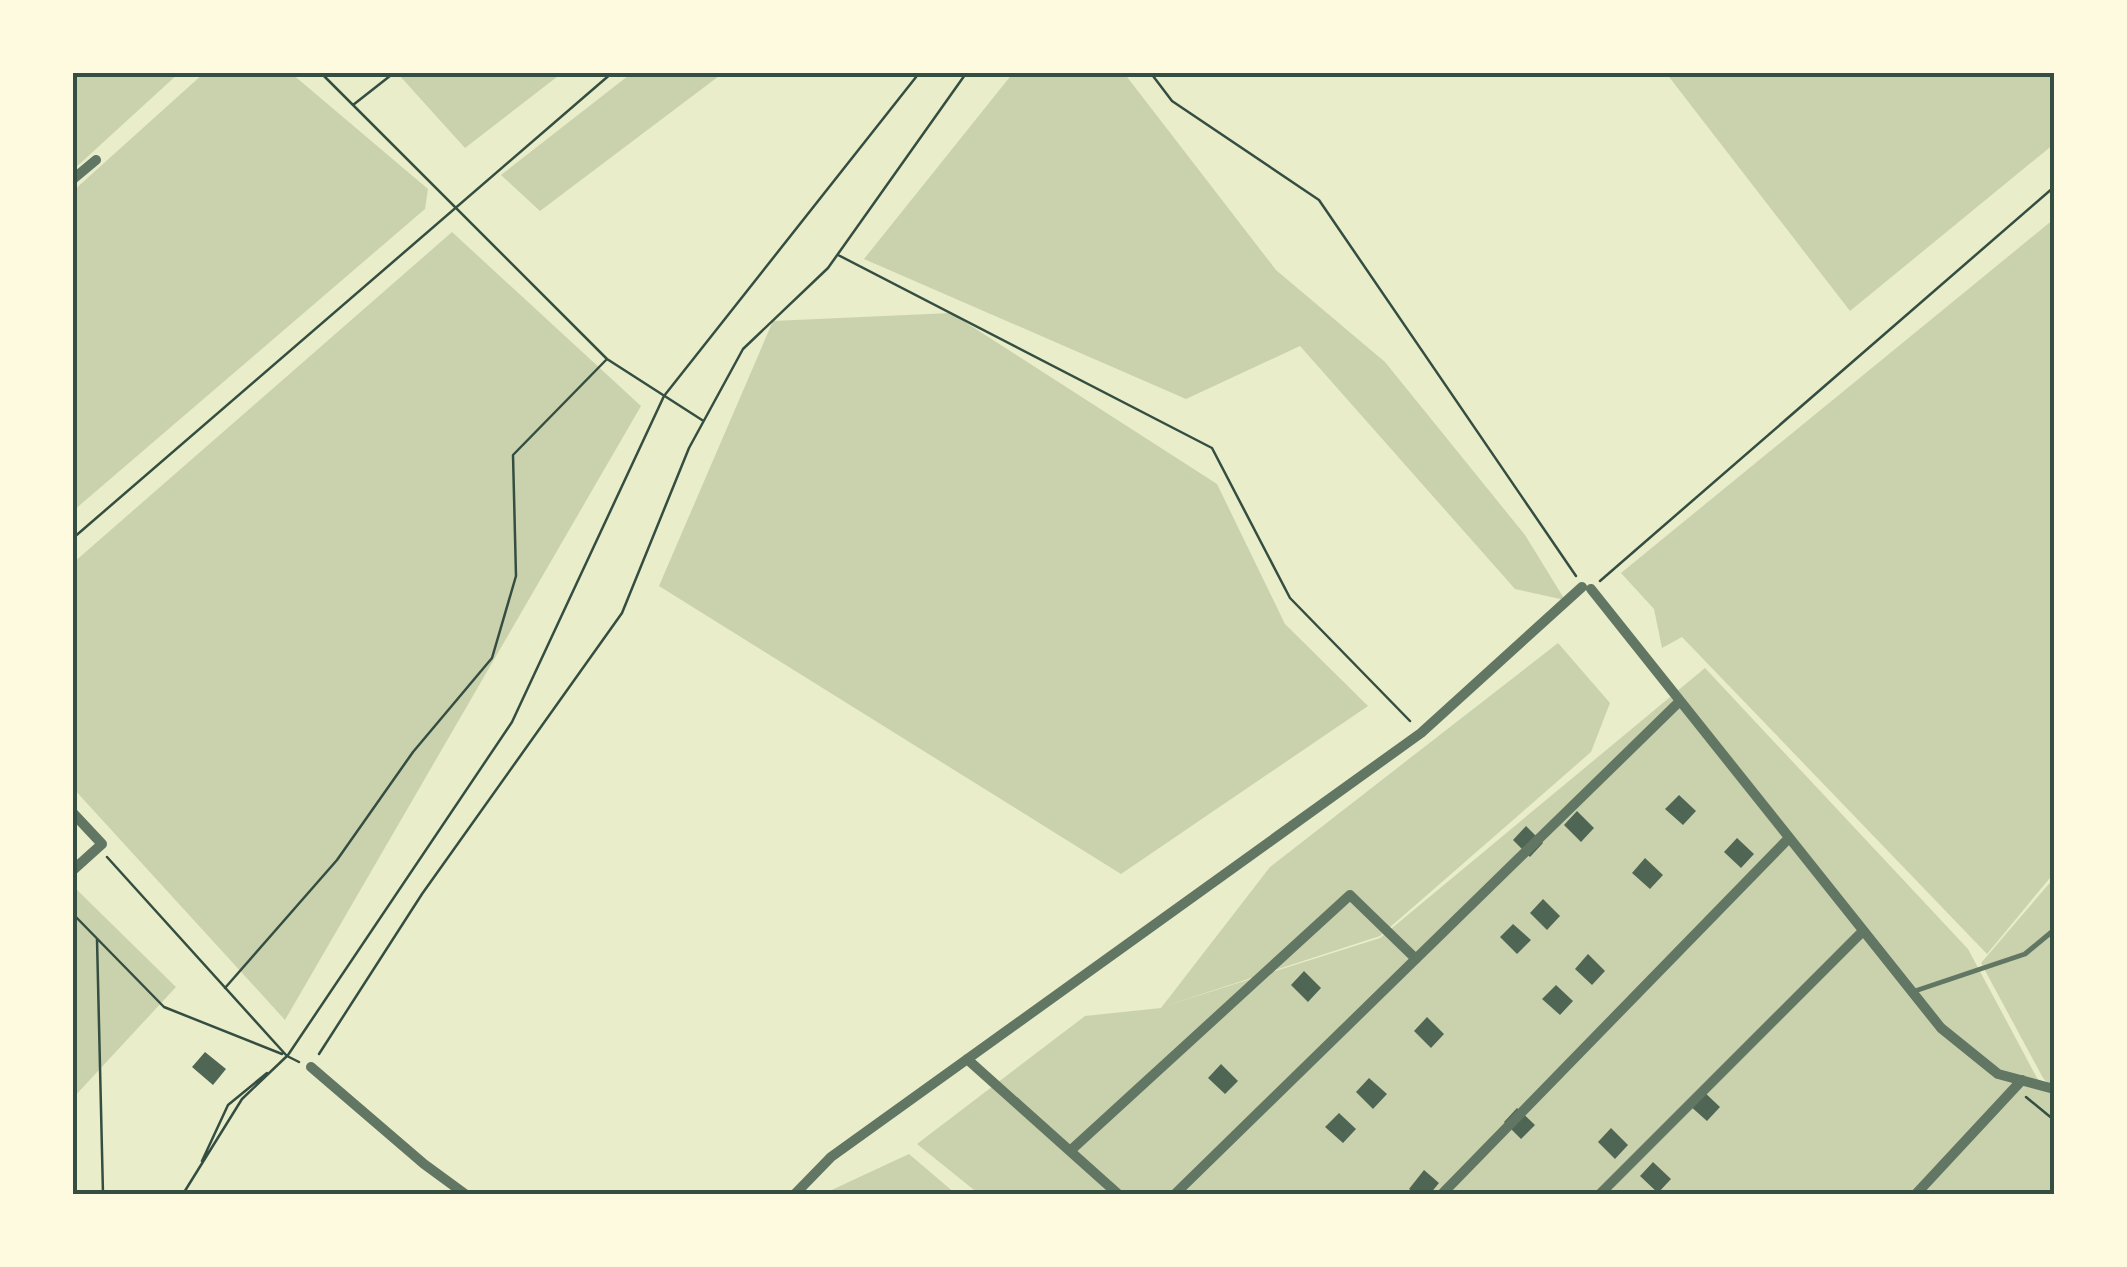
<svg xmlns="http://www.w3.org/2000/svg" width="2127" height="1267" viewBox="0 0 2127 1267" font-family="Helvetica,sans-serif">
<rect width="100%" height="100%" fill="#e9edc9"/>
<!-- green -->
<path fill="#cad2ad" d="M73,72H179V73L73,170Z
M633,72L723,73L540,211L501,175Z
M204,73H291L428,189L425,209L73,511V191Z
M402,73L562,72V73L465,148L399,75Z
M1013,73H1124L1276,270L1385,362L1525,535L1565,600L1515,589L1300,346L1186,399L864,259Z
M1666,73H2054V144L1850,311Z
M2054,219V873L1987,954L1682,637L1662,648L1654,609L1621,573Z
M452,232L641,406L285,1020L73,788V563Z
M951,313L1217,484L1285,624L1368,706L1121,874L659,586L773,321Z
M1558,643L1610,703L1591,752L1380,936L1162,1007L1380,938L1705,668L1968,949L2037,1078L2054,1096V1194H979L917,1144L1085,1016L1161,1008L1270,867Z
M2054,878V1090L2043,1078L1981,963Z
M72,885L176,987L73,1098H72Z
M909,1154L956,1194H823Z"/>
<!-- building -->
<path fill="#4f6655" d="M1679,795L1696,811L1683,825L1665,809Z
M1577,811L1594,828L1581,842L1564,825Z
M1526,826L1543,843L1530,857L1513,840Z
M1737,838L1754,854L1741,868L1724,852Z
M1645,858L1663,875L1650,889L1632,873Z
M1543,899L1560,916L1547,930L1530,913Z
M1513,924L1531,940L1517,954L1500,937Z
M1588,954L1605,971L1592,985L1575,969Z
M1304,971L1321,988L1308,1002L1291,985Z
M1556,985L1573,1001L1560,1015L1542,999Z
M1427,1017L1444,1034L1431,1048L1414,1031Z
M205,1052L226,1069L213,1085L192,1067Z
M1221,1064L1238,1081L1225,1094L1208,1078Z
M1369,1078L1387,1094L1373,1109L1356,1092Z
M1702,1090L1720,1107L1707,1121L1689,1105Z
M1517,1108L1535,1125L1521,1139L1504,1122Z
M1339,1113L1356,1129L1343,1143L1325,1127Z
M1611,1128L1628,1145L1615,1159L1598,1142Z
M1653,1162L1671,1179L1658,1193L1640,1176Z
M1424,1170L1439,1183L1430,1194H1416L1409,1189Z"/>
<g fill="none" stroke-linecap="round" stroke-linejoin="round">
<!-- path -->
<path stroke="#344e41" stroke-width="2.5" d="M320,72L607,359L702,420
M1150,72L1172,101L1319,200L1576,576
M353,105L395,72
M838,255L1212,448L1290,598L1410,721
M72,539L613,72
M1600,581L2054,187
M107,857L286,1055
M72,913L164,1007L282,1054
M97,939L103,1194
M225,988L337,860L413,752L492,658L516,576L513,455L607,359
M319,1054L422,894L622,613L689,448L743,349L828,268L967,72
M288,1055L512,722L664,396L920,72
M2026,1097L2054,1120
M202,1161L228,1105L267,1073
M183,1194L242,1099L287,1056L299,1062"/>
<!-- service -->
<path stroke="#617663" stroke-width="5" d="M1912,992L2025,954L2054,930"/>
<!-- minor -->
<path stroke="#617663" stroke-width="10" d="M72,180L96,160
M1591,589L1941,1028L1998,1074L2054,1089
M72,812L102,844L72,871
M967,1059L1118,1194
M311,1067L424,1164L465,1194
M1070,1151L1350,895L1416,959
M795,1194L831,1157L1421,733L1582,587
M1175,1194L1680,701
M1442,1194L1789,838
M1600,1194L1863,931
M1916,1194L2022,1080"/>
</g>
<!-- border -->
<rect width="2127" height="1267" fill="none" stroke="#fefae0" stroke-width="150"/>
<rect x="75" y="75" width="1977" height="1117" fill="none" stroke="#344e41" stroke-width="4"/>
</svg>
